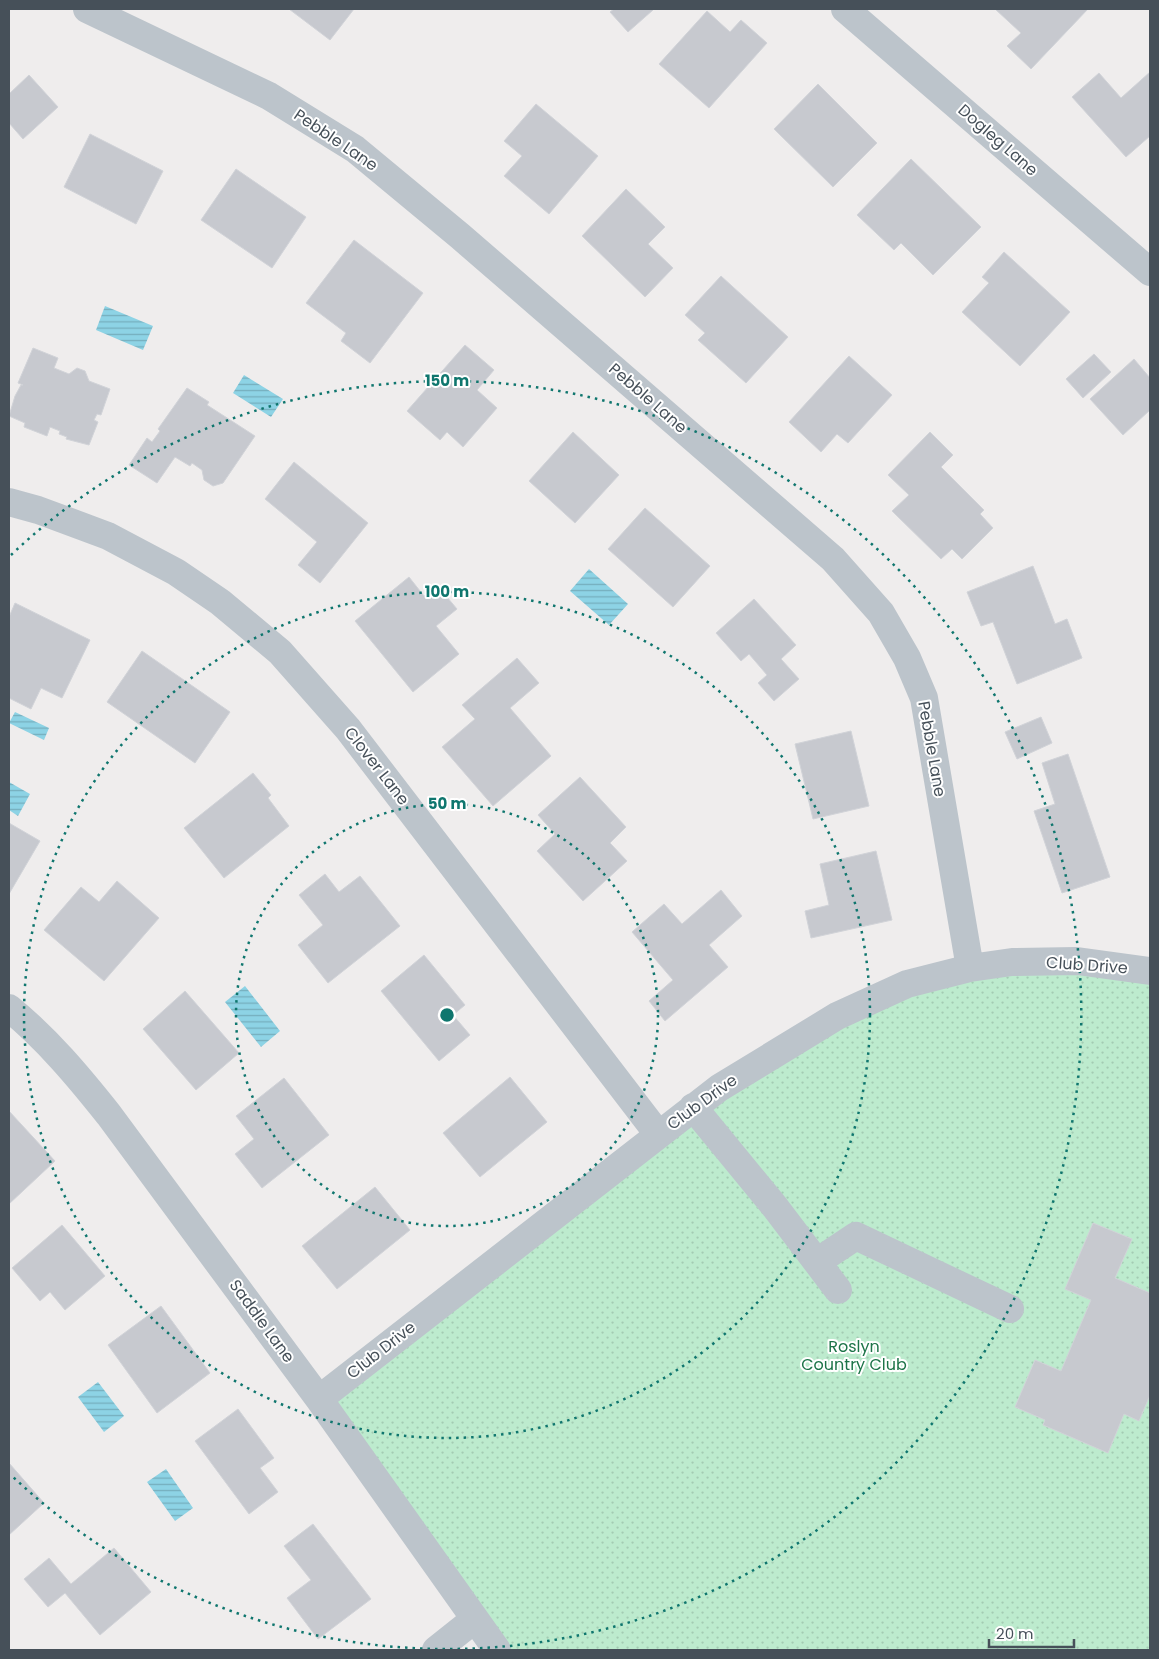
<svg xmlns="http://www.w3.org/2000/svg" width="1159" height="1659" viewBox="0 0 1159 1659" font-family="Poppins,sans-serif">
<defs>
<pattern id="park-dots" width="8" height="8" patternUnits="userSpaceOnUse" patternTransform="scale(1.25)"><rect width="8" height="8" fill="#bdebce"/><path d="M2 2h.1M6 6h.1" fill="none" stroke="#a4cbb3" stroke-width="1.8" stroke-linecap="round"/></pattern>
<pattern id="water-rules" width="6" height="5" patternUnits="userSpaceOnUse" patternTransform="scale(1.25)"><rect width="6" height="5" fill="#8dd3e5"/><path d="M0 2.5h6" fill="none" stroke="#75aebd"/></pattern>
</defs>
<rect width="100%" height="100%" fill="#efeded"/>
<!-- park -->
<path fill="url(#park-dots)" d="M984,965L1150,971V1650H500L320,1394L837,1016Z"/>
<!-- water -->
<path fill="url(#water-rules)" d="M105,306L153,326L143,350L96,330Z
M244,375L283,399L271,417L233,393Z
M589,569L628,604L609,625L570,591Z
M15,712L49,728L44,740L9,723Z
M9,782L30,794L18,816L9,810Z
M245,986L280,1031L261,1047L225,1002Z
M98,1382L124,1416L104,1432L78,1397Z
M166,1469L193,1508L175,1521L147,1482Z"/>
<!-- building -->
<path fill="#c7c9cf" stroke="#d1d3d8" d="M289,9H354L330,40Z
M614,9H653V10L628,32L610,12Z
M995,9H1088L1031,69L1007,46L1021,33Z
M707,11L730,32L741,20L767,43L709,108L659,64Z
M1150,72V136L1126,157L1072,97L1099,73L1121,98Z
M29,75L58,107L23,139L9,123V94Z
M818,84L877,143L833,187L774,129Z
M536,104L598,156L549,214L504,176L522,156L504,141Z
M90,134L163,171L136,224L64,187Z
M911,159L981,227L933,275L901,243L894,250L857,215Z
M236,169L306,217L272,268L201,220Z
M626,189L665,227L648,244L673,268L645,297L582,236Z
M354,240L423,293L370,363L341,341L346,333L306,303Z
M1004,252L1070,312L1020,366L962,312L989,283L982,277Z
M721,276L788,337L746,383L698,340L705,333L685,315Z
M465,345L494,370L477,390L497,408L463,447L447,432L440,440L407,411Z
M33,348L58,358L54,368L69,374L77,368L85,371L89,381L110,389L101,415L97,414L94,420L98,422L89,445L66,439L67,437L59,434L60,431L50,427L47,436L24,427L25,423L9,416L15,396L21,385H23L18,383Z
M1094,354L1111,372L1083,398L1066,379Z
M849,356L892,395L848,443L837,434L821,452L789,422Z
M1134,359L1150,378V410L1123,435L1090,399Z
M187,388L209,402L207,405L255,436L223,483L213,486L204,480L202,470L192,463L190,466L175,457L157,483L129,465L147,438L152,442L160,431L158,429Z
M573,432L619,475L575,523L529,481Z
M930,432L953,455L941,467L984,510L980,514L993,528L962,559L952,549L941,559L892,511L909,495L888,475Z
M294,462L368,523L320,583L298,565L317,542L265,499Z
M645,508L710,566L673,607L608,549Z
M1033,566L1055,624L1067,619L1082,658L1017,684L993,622L981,626L967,592Z
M409,577L424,596L437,585L457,609L436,626L459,654L413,692L355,621Z
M754,599L796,645L781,659L799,679L774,701L758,683L767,675L749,654L741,661L716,633Z
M15,603L90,640L62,698L41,688L31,709L9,698V617Z
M142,651L230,712L195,763L107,702Z
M517,658L539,683L510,708L551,756L493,806L442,747L475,719L462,705Z
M1041,717L1052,743L1017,759L1005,732Z
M851,731L869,806L813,819L795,744Z
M1068,754L1110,877L1062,893L1034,811L1055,804L1042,763Z
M253,773L271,795L268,798L289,826L224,878L184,828Z
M580,777L626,827L610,843L627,861L583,901L537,851L555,834L538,815Z
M9,823L40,841L9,894Z
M876,851L892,920L811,938L805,911L829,905L820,864Z
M325,874L339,892L360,876L400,926L328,983L298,945L323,925L299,895Z
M117,881L159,918L104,981L44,930L81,887L99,902Z
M721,890L742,916L709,945L728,967L665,1021L649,1001L673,980L632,932L664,904L682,924Z
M424,955L465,1005L453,1015L470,1035L439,1061L381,991Z
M185,991L239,1053L196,1090L143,1029Z
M510,1077L547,1122L480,1177L443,1133Z
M284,1078L329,1135L262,1188L235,1154L254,1139L236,1116Z
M9,1111L55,1161L9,1204Z
M375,1187L410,1230L337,1289L302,1246Z
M1093,1223L1132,1239L1115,1278L1150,1293V1395L1139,1421L1124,1414L1108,1453L1043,1425L1045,1420L1015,1407L1035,1360L1061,1371L1091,1300L1065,1289Z
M62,1225L105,1276L65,1310L50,1292L40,1301L12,1268Z
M161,1306L210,1373L157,1413L108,1345Z
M238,1409L274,1458L260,1468L278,1492L249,1514L195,1441Z
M9,1463L44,1503L9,1535Z
M313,1524L371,1599L318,1639L287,1598L311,1580L284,1546Z
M114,1548L151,1592L100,1635L65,1593L48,1607L24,1579L49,1558L71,1584Z"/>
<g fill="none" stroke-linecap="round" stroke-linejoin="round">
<!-- minor -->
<path stroke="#bcc4cb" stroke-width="28" d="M87,9L269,96L355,149L460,236L833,559L881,613L907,658L924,698L970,968
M845,9L1150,272
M9,502L38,510L108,536L176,572L220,602L280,652L348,729L658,1134
M9,1008C47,1039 78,1076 109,1115L319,1399L497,1650
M693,1107L775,1207L838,1290
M817,1262L856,1236L1010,1309
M319,1399L719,1088L837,1016L907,984L970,968L1012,962L1077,961L1150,971
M436,1650L475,1619"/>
</g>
<!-- distance rings -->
<g fill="none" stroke="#0f766e" stroke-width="2.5" stroke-dasharray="2.5 5">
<circle cx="447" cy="1015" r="211"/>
<circle cx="447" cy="1015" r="423"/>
<path d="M11 555A634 634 0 1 1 11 1475"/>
</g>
<g text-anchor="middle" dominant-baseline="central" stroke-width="4" stroke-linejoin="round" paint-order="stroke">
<!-- street labels -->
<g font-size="16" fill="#465059" stroke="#fff">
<text transform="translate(336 140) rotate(34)">Pebble Lane</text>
<text transform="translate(998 140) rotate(41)">Dogleg Lane</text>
<text transform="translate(648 398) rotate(41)">Pebble Lane</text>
<text transform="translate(932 749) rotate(80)">Pebble Lane</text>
<text transform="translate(377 766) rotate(52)">Clover Lane</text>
<text transform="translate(1087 965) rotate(4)">Club Drive</text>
<text transform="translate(702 1102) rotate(-36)">Club Drive</text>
<text transform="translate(262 1321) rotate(54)">Saddle Lane</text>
<text transform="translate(381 1350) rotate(-38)">Club Drive</text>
</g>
<!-- park labels -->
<g font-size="16" fill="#1d7448" stroke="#fff">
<text x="854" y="1346">Roslyn<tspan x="854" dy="18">Country Club</tspan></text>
</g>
</g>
<circle cx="447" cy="1015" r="8" fill="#0f766e" stroke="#fff" stroke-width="2.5"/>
<g font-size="15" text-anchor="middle" font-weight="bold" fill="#0f766e" stroke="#fff" stroke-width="4" stroke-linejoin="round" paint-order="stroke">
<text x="447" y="386">150 m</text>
<text x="447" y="597">100 m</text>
<text x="447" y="809">50 m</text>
</g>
<!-- border -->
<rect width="1159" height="1659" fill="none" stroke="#465059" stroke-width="20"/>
<!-- scale -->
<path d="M989 1639v8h85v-8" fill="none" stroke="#465059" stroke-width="2.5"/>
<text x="996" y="1639" font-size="15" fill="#465059" stroke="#ffffff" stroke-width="4" paint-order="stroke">20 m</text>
</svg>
